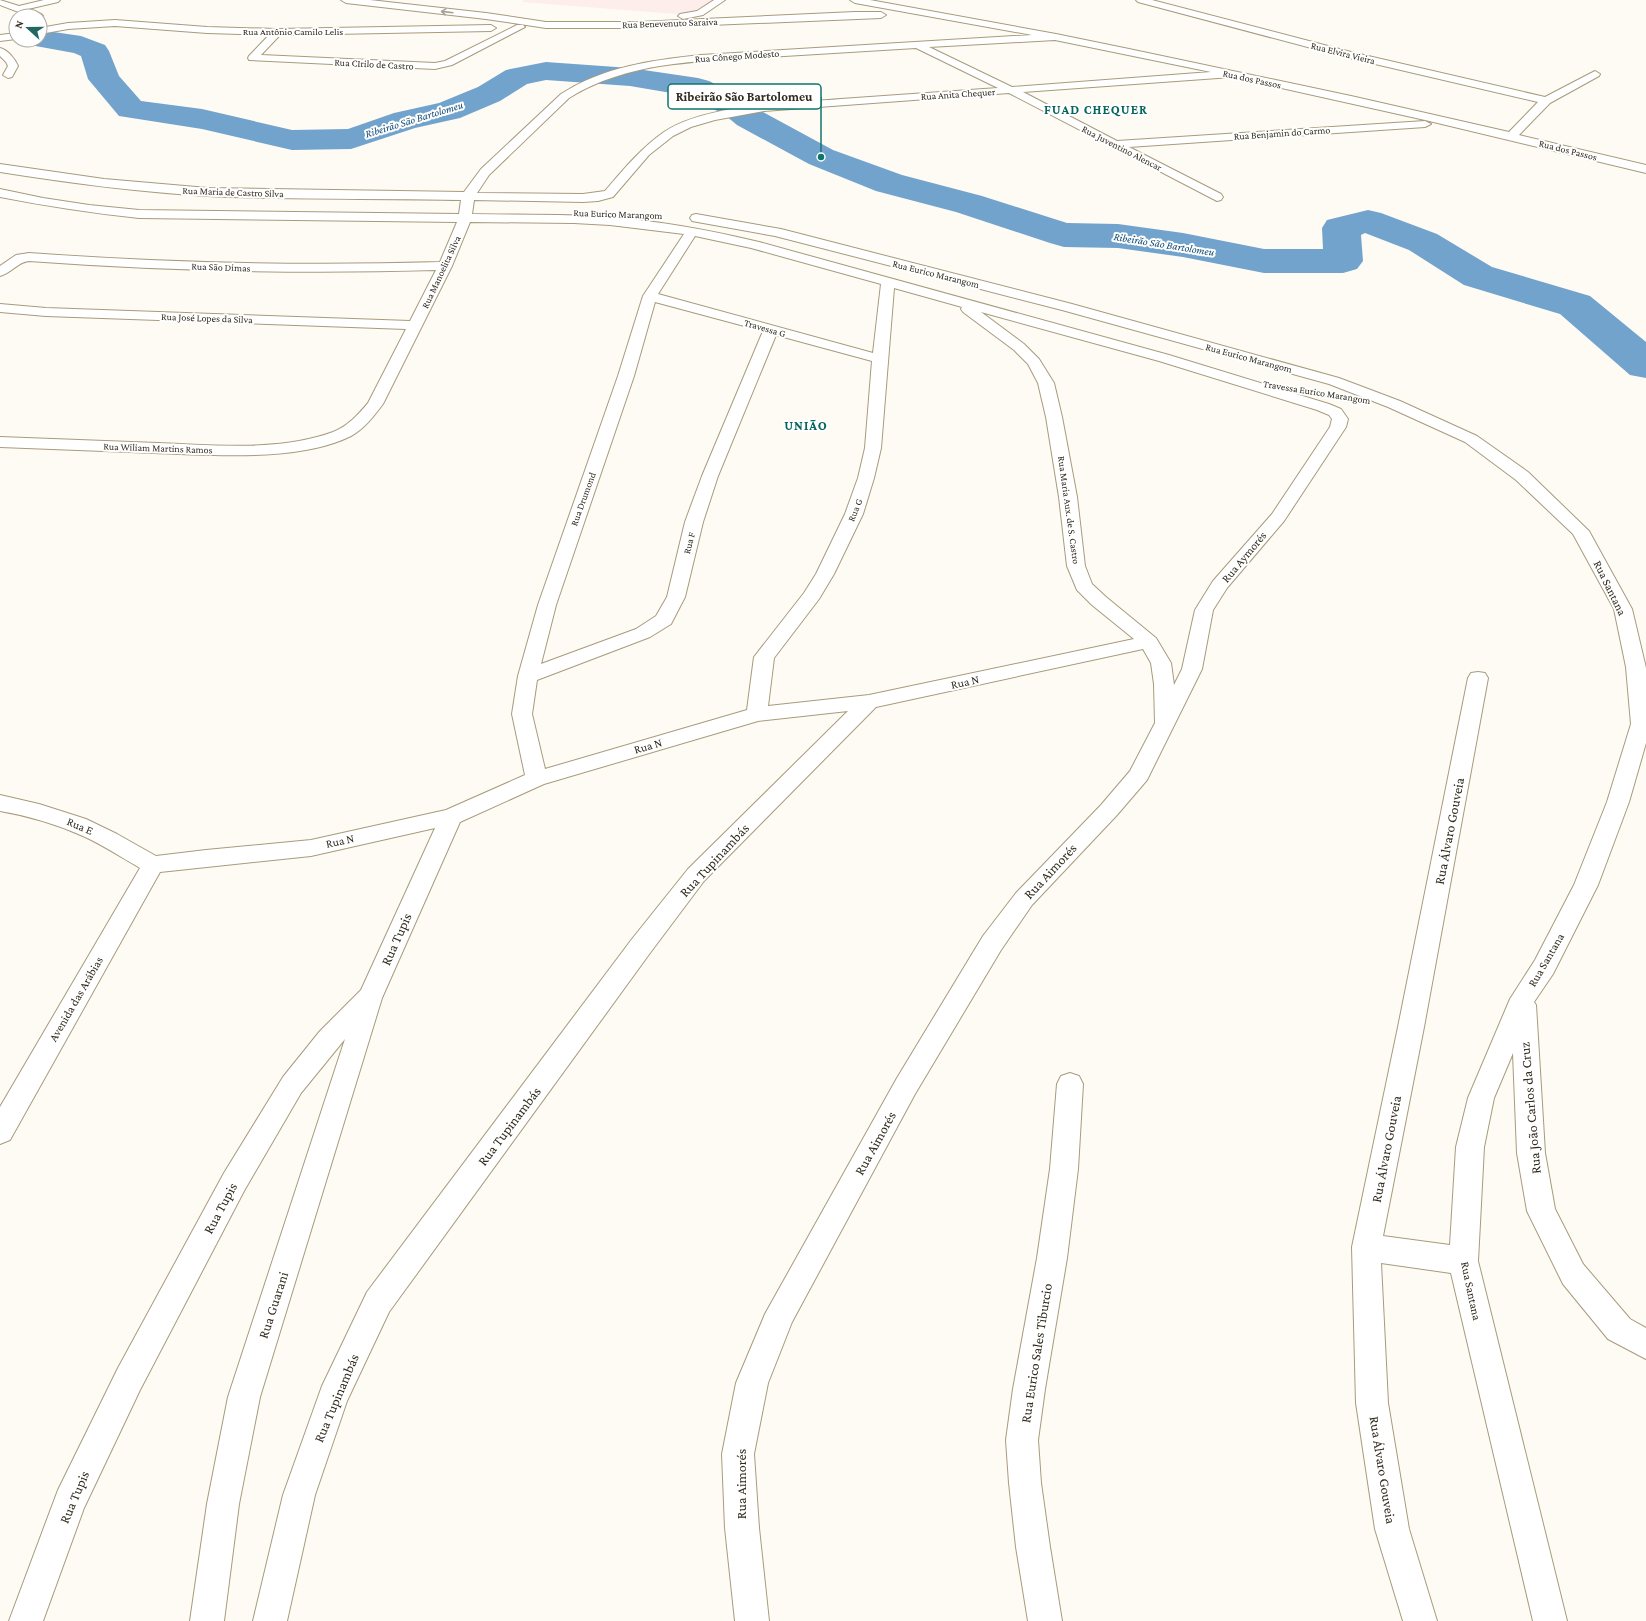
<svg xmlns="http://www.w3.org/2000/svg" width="1646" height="1621" viewBox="0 0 1646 1621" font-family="'Crimson Pro',serif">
<rect width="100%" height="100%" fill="#fefbf4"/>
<!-- medical -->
<path fill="#fdedeb" d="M524,0H713L688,15L522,2Z"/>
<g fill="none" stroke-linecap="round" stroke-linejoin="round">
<!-- river -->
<path fill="#71a3cd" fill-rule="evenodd" d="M40,30L81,36L105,45L109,51L119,76L141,101L202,109L292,130L348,129L394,113L439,103L478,87L506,70L546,62L630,68L698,78L709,81L749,101L761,111L833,150L902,175L982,196L1067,223L1118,224L1183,233L1264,249H1323L1322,228L1327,220L1368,210L1381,213L1437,234L1492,267L1590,296L1646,342V378L1630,375L1560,314L1464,285L1409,250L1365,233L1361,235L1363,261L1357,269L1343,273H1264L1183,257L1118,248L1064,247L1050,243L956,212L876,191L809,164L737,125L725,115L689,96L630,86L546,80L527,84L500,101L460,118L415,128L351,149L292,150L202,129L119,116L88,79L81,56L74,53L30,45L26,40H40Z"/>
<defs>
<path id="minor" d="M0,0L19,6L44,0H60L58,2L28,9L41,14L43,16L40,18V16H29L0,5Z
M341,0H370L486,13L546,22H638L855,12H881L886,15L881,18L638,28H546L486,19L346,3Z
M714,0H725L703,15L683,19L678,16L680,14L697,11Z
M850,0H870L1056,34L1129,49L1351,96L1509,132L1538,102L1345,57L1138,2L1136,0H1152L1351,52L1545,97L1595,71L1600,74L1599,76L1550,103L1519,135L1646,165V173L1425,120L1232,77L1023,92L1117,141L1425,121L1431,124L1425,127L1129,147L1221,194L1223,197L1221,200L1217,201L1009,93L764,111L715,120L691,127L673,136L649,155L613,197L598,201L583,202L474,200L472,214C517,215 563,214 609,217C659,221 709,230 759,242L1169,355L1329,404L1341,409L1348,419L1346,427L1284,521L1227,588L1213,610L1202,669L1147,780L1117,815L1032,905L1001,950L915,1094L792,1322L768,1383L754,1454L759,1528L769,1621H735L725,1528L722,1454L736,1383L765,1314L897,1078L983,936L1016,893L1101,805L1130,771L1155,723L1154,684L1151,663L1143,649L876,707L704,881L650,953L389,1312L347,1401L315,1495L287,1621H253L283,1495L322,1386L367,1292L632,939L688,869L848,711L758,721L544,784L460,822L382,998L260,1397L239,1504L224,1621H190L207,1504L228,1397L345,1039L301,1093L244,1191L140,1390L84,1508L43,1621H9L58,1490L118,1368L224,1173L283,1077L320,1031L361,990L435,828L311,856L160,872L10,1140L0,1144V1107L140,868C121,857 103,845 83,836C56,824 29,816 0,811V795L39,804L86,819L117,834L156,856L206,850L311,840L446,810L525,775L512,714L518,676L538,605L618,376L643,296L684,234L610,225L574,223L470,222L452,266L383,404C374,416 364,429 351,436C299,462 212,455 155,453C103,451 52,449 0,447V437C53,439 105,441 158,443C215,445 278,452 333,432C348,426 358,415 368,403L406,329L46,316L0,312V304L46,308L410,321L436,270C300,274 165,271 29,261C18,262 11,273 0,276V266L16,255L29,253C166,263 303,266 440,262L457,222L139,218C92,213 46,206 0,197V189L43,198L89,205L139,210L459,214L461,200C377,198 292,200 207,196C138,192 69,183 0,172V164L104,179L208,188L464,192L481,169L561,94C603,67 652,60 701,55L1032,35L855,3ZM1055,40L1211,72L1012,87L929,47ZM916,48L998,88C946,92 893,95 841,99C792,103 706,104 664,132C641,148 623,170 605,191L583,194L477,193L489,175L569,98C628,61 700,61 768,57C817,54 867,51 916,48ZM695,236L751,248L881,284L873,353L658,294ZM894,288L962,307L961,309L963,312L1014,350L1028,364L1038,383L1046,417L1059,497L1067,566L1077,590L1092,605L1134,639L869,695L768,706L774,658L819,599L834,574L863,514L874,478L881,448ZM655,302L763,331L702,476L685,522L667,597L656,616L636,629L541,664L556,605L634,376ZM981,312L1159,361L1317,410L1329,415L1332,419L1330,427L1272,514L1213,581L1195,610L1182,669L1174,685L1171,663L1156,638L1106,597L1092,584L1085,566L1077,497L1062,417L1054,383L1039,359L1024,344ZM776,335L872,361L865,448L858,478L845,514L816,574L804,593L754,657L747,710L545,769L532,714L537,680L650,637L671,624L685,597L703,522L718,476Z
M115,20L207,27L277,29L491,25L496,28L491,31L280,35L261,55L435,63L445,61L517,25H523L525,27L452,65L435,69L249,60L248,58L249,56L269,35L207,33L115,26L68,29L40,34V28L68,23Z
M16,33V39L0,41V35Z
M0,48C8,50 15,59 18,66L12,77L8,78L3,75L8,66L6,62L0,56Z
M696,214L781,229L1072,304L1339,378L1400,401L1477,436L1528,472L1589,531L1632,609L1646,668V743L1629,802L1598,885L1553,974L1534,1002L1536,1005L1545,1153L1555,1209L1583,1264L1630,1319L1646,1328V1359L1608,1339L1563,1284L1527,1211L1517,1153L1513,1053L1494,1098L1484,1147L1478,1261L1567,1621H1533L1451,1273L1381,1263L1388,1403L1409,1529L1437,1621H1403L1375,1529L1356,1403L1352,1247L1398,1027L1468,678L1471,673L1478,672L1485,673L1488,678L1424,1027L1383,1236L1450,1245L1456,1147L1468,1098L1510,999L1535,960L1574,885L1607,802L1631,724L1626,667L1614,609L1573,534L1516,480L1465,442L1388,407L1329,384L1062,310L775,236L692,221L690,218L692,215Z
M1070,1073L1079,1076L1083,1084L1078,1169L1067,1258L1045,1389L1038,1440L1041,1483L1050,1547L1062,1621H1028L1016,1547L1009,1483L1006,1440L1013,1389L1037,1258L1050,1169L1057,1084L1061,1076Z"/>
</defs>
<!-- minor casing -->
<use href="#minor" stroke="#a89b7c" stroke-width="2"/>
<!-- minor -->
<use href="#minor" fill="#fff" fill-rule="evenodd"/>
</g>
<!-- one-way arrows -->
<defs><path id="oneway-shaft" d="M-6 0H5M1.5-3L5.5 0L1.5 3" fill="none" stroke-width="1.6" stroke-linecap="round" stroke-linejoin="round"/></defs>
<use stroke="#a2a09a" href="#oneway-shaft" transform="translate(447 12) rotate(-173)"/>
<g text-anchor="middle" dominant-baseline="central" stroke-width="4" stroke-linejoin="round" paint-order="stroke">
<!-- far-street labels -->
<g font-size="10" fill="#312c1f" stroke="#fff">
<text transform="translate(670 23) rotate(-2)">Rua Benevenuto Saraiva</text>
<text x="293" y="31">Rua Antônio Camilo Lelis</text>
<text transform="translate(1343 53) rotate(14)">Rua Elvira Vieira</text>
<text transform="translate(737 56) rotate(-4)">Rua Cônego Modesto</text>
<text transform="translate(374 64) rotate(3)">Rua CIrilo de Castro</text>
<text transform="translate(1252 79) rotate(12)">Rua dos Passos</text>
<text transform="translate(958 94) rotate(-4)">Rua Anita Chequer</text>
<text transform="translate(1282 133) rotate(-4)">Rua Benjamin do Carmo</text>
<text transform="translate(1122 148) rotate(27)">Rua Juventino Alencar</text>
<text transform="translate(1568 150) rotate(14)">Rua dos Passos</text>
<text transform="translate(233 192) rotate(2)">Rua Maria de Castro Silva</text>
<text transform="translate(618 214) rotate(2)">Rua Eurico Marangom</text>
<text transform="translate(221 267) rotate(2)">Rua São Dimas</text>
<text transform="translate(441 272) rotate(-65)">Rua Manoelita Silva</text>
<text transform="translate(936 274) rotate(14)">Rua Eurico Marangom</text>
<text transform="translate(207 318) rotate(2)">Rua José Lopes da Silva</text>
<text transform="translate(765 328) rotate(16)">Travessa G</text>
<text transform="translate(1249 358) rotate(15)">Rua Eurico Marangom</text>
<text transform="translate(1317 392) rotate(9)">Travessa Eurico Marangom</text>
<text transform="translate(158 448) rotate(2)">Rua Wiliam Martins Ramos</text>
<text transform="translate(583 499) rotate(-70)">Rua Drumond</text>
<text transform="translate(855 510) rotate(-68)">Rua G</text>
<text transform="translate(1069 510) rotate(82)">Rua Maria Aux. de S. Castro</text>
<text transform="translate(689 543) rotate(-76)">Rua F</text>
</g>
<!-- far-water labels -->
<g font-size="11" font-style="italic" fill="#114b74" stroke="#fff">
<text transform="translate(414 119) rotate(-17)">Ribeirão São Bartolomeu</text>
<text transform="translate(1164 244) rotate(9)">Ribeirão São Bartolomeu</text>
</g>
<!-- street labels -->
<g font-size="12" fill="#312c1f" stroke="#fff">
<text transform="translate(1244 557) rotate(-50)">Rua Aymorés</text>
<text transform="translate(1610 588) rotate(64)">Rua Santana</text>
<text transform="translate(965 682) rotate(-12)">Rua N</text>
<text transform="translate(648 746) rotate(-16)">Rua N</text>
<text transform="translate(80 826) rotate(23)">Rua E</text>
<text transform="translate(340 841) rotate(-12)">Rua N</text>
<text transform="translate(1546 960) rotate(-60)">Rua Santana</text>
<text transform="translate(76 999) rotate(-60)">Avenida das Arábias</text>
<text transform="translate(1471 1291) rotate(78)">Rua Santana</text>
</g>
<!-- far-district labels -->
<g font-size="13" font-weight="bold" letter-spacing="1" fill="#07665c" stroke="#fff">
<text x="1096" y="109">FUAD CHEQUER</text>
<text x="806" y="425">UNIÃO</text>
</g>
<!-- near-street labels -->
<g font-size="14" fill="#312c1f" stroke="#fff">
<text transform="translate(1449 831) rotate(-79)">Rua Álvaro Gouveia</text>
<text transform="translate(714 860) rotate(-47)">Rua Tupinambás</text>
<text transform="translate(1050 871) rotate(-47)">Rua Aimorés</text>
<text transform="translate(396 939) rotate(-66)">Rua Tupis</text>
<text transform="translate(1530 1108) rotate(-95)">Rua João Carlos da Cruz</text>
<text transform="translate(509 1126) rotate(-53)">Rua Tupinambás</text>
<text transform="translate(875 1143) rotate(-61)">Rua Aimorés</text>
<text transform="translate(1386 1149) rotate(-79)">Rua Álvaro Gouveia</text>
<text transform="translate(220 1208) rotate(-62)">Rua Tupis</text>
<text transform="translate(273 1305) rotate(-72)">Rua Guarani</text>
<text transform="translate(1036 1353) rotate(-81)">Rua Eurico Sales Tiburcio</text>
<text transform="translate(336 1398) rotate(-67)">Rua Tupinambás</text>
<text transform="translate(1383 1470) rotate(81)">Rua Álvaro Gouveia</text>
<text transform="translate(741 1484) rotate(-90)">Rua Aimorés</text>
<text transform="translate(74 1497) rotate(-67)">Rua Tupis</text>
</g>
</g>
<!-- callouts -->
<path fill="none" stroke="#0f766e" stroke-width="1.5" d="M821 157L821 97"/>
<circle fill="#0f766e" stroke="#fff" stroke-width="1.5" cx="821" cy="157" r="4"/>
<rect fill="#fff" stroke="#0f766e" stroke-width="1.5" x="668" y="84" width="153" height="25" rx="4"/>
<g font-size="13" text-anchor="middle" font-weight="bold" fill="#312c1f">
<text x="744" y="101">Ribeirão São Bartolomeu</text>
</g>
<!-- north arrow -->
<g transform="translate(28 28) rotate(291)"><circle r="19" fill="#ffffff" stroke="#adaba5"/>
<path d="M0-3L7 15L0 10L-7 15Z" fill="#216960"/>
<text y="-6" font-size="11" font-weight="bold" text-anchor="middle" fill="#312c1f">N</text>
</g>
</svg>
